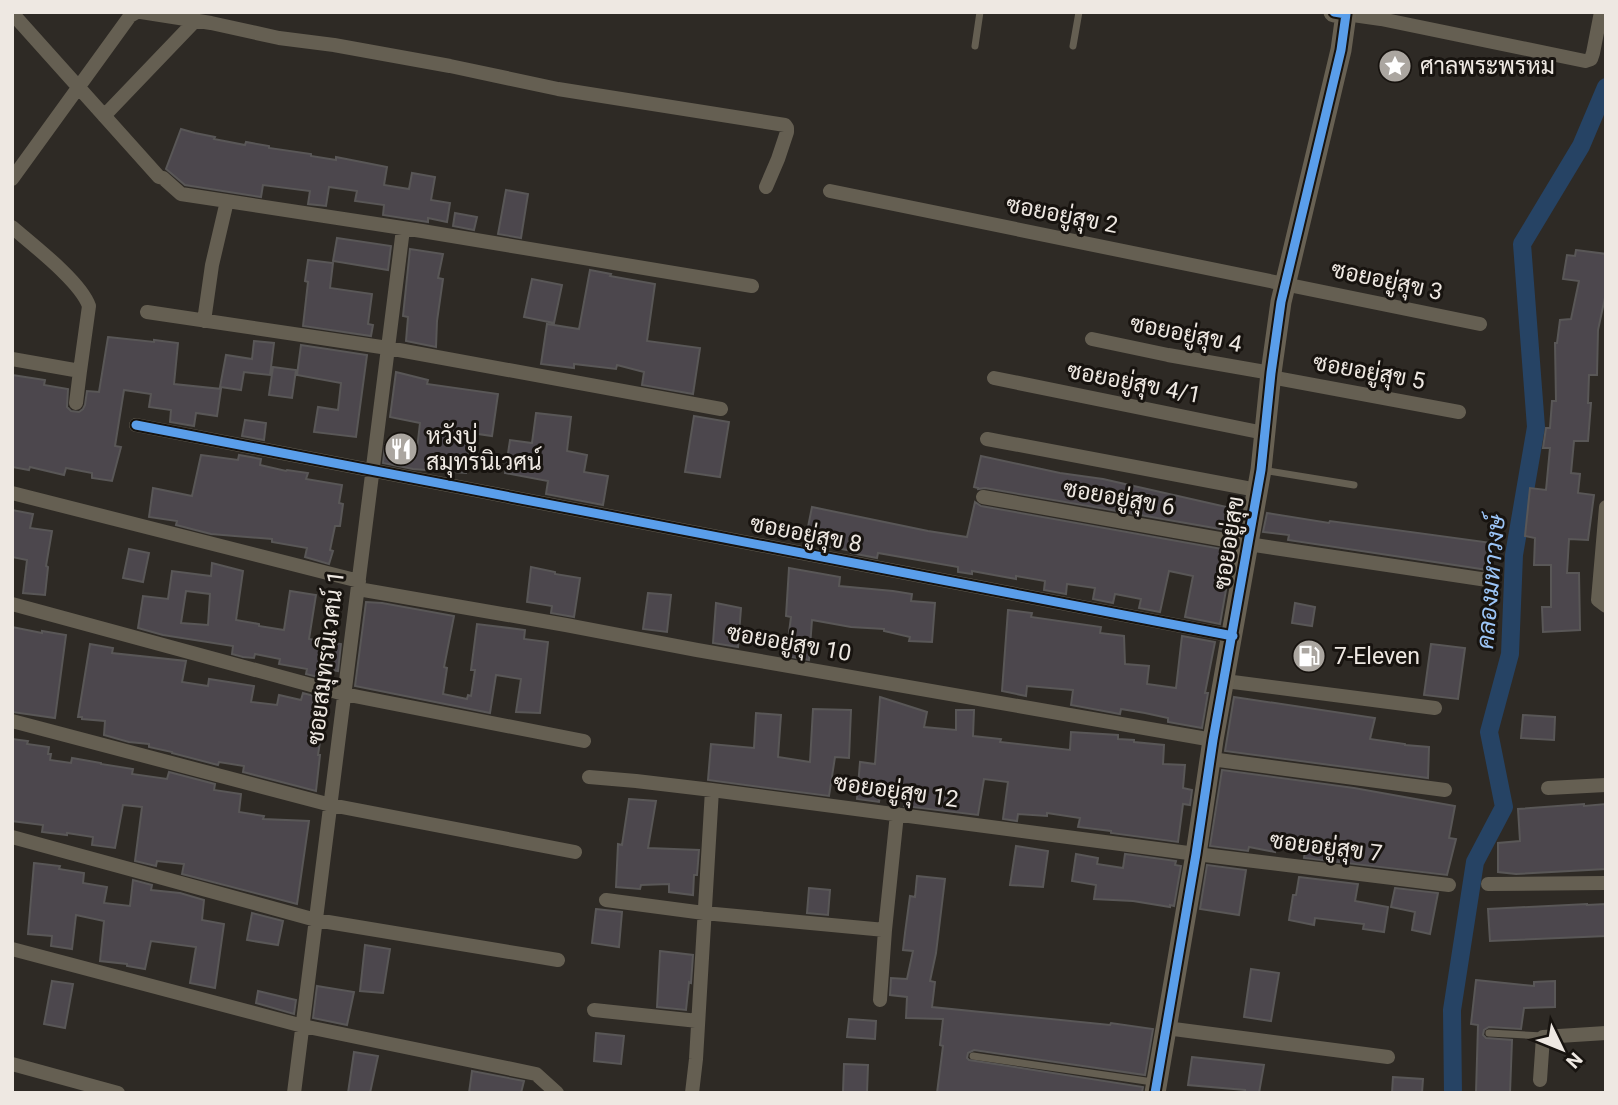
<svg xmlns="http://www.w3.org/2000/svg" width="1618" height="1105" viewBox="0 0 1618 1105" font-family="Roboto,Sarabun,sans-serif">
<rect width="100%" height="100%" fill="#2e2a25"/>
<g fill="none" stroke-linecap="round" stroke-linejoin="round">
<!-- canal -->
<path stroke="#264364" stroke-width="18" d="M1453,1093L1452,1010L1475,862L1504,807L1489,732L1510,654L1514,555L1536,427L1522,244L1581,146L1606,87"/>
</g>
<!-- building -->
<path fill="#4c474d" stroke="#595757" stroke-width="2" fill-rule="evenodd" d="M181,129L195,133L215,137L214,139L245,145L246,142L269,146V148L311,154V156L336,160V157L387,167L384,185L409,189L412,173L435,177L431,200L450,203L447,222L428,218V222L383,215L384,205L355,201L357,191L329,187L326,206L308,204L310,191L263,185L261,197L185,185L166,169Z
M506,190L528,194L521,238L498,234Z
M455,213L477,217L474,230L453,226Z
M337,238L391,246L388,270L333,261Z
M410,249L443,254L438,278L443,279L437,321L436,347L406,341L408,317L403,316Z
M1576,250L1606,254V293L1598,330L1597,375H1589L1588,403H1591L1588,441H1574L1571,473L1580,474L1578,493L1594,495L1588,540L1569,539L1567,573H1579L1580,630L1543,632L1542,607H1551V565H1534L1535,538L1525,536L1530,488L1546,490L1550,448H1543L1546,428H1550L1552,401H1556L1555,343H1557L1560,320L1571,319L1579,281L1563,279L1567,255L1575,256Z
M308,260L333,263L330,288L372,294L368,324L373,325L371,336L303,326L308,282L305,281Z
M590,270L611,274L610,276L655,284L647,341L700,348L693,394L642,385L644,372L617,365L616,369L574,364V368L541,364L547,324L579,329Z
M532,279L562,285L554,323L524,317Z
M108,337L154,342V340L178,343L174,384L221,389L217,416L196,413L194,426L170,422L171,410L149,407L151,394L124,390L115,446L121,447L112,481L92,478V473L66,468L64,475L30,467L29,470L12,467V375L45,380L44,385L68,389L67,407L71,411L79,412L83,409L85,405L87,391L99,392Z
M254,341L274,343L270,375L244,372L241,390L220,387L226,355L252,359Z
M301,345L367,355L356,437L314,432L318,407L338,410L341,383L297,375Z
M273,367L296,370L292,398L269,395Z
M396,372L428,380L427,384L498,394L492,436L471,433L466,473L413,469L383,463L385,445L417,449L420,423L390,417Z
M536,413L571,417L567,451L587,455L584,472L608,476L603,505L546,494L548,481L505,473L510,440L532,443Z
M694,416L729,422L720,477L685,472Z
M245,420L266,423L264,440L242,436Z
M201,455L238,460L239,455L261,459L260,465L286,471L287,470L308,473L306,479L342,485L339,503L343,504L340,526H335L330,550L333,551L329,564L305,557L307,548L272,542V539L211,534L176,525L177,521L149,517L153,488L192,496Z
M981,456L1060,473L1103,479L1231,508L1226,530L985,488L978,489V488L974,487Z
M975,502L981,506L1222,549L1221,552L1232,555L1224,590H1226L1220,624L1185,617L1193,576L1169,571L1160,612L1139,608L1141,599L1115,594L1113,603L1093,599L1095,588L1067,584L1066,594L1044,590L1045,581L1016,576V579L972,571V574L958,572V567L878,553L877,558L851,553L852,551L805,542L812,507L928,531L967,537Z
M12,510L33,514L30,528L52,531L46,566L48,567L45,595L23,593L27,560L12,557Z
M1267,513L1329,523L1330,521L1492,543L1488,570L1288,540L1289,535L1263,532Z
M129,549L149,553L143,582L123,578Z
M212,563L243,571L236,620L259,624V626L284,630L290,591L316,595L309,639L341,644L338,671L332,670L330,680L306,674L307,669L279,664L280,659L255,654L254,658L243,657L232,654L233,646L163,635L138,628L143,596L168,599L172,571L211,576ZM186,591L210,594L208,625L181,623Z
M531,567L555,572V574L580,578L574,617L551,613L552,606L527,602Z
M789,568L840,577L839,586L893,591L912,594L911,601L935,603L932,642L909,641L910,637L884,631V629L851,627L812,620L809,660L786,656L791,617L786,616Z
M648,593L671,595L667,632L643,629Z
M366,602L382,603L454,616L444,667L447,668L443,694L467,699L468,695L471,696L475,670H471L477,624L525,630L524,639L548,642L540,713L516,712L521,679L496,675L490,713L355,686Z
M716,603L741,608L738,647L713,643Z
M1295,603L1315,607L1312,626L1292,623Z
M1008,610L1032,613L1031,617L1101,627L1100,633L1124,636L1125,664L1149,666L1147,684L1176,688L1182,636L1215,642L1205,693H1208L1202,728L1168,722V718L1145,713L1121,709L1120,714L1071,705L1073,690L1027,686L1026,696L1002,691Z
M12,627L42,633V631L66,635L55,718L12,712Z
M90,644L113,648L112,653L186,661L182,682L208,686L209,679L254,686L251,702L277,705L279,695L301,700L303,693L321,698L314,727L322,728L318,755H320L316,791L243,772L244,766L219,762L218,765L172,753V752L149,747V744L129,742L104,735L105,721L82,719V717H78Z
M1431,644L1465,648L1458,699L1424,695Z
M880,697L927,712L924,727L956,730V710H974L973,736L1001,739L1000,742L1070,750L1071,732L1118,735V739L1134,740V742L1164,745L1163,764L1185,765L1183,788L1192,790L1190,805L1183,804L1178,842L1111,833V831L1078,827L1080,818L1047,813V816L1018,814L1017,821L1003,819L1008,782L984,779L978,815L904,806L908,788L882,784L879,802L857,799L860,762L875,764Z
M1234,697L1375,718L1370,739L1405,744V745L1429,747L1428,778L1225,751Z
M813,709L851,710L849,758L835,757L829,796L708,780L711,744L754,748L756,713L781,715L778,757L810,762Z
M1523,715L1555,717L1554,740L1521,738Z
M12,739L28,741L27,744L49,747L48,754H51L50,760L71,763L72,758L101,763V764L133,769L132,774L167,779L169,772L215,784L214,790L241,794L239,812L264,816L263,819L309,821L297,904L182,874L184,864L157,861L156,866L135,861L142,807L123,805L115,848L92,845L93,837L67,833V835L42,832L43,825L12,821Z
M1222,770L1354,788L1455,806L1449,838L1456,839L1447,875L1304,858L1305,851L1275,846V852L1249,847L1248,851L1210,846Z
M629,799L656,801L648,848L699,850L697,875H694L693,895L669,892V884L641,885L640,889L616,887L618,844L622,845Z
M1584,804V806L1606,804V869L1516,874L1498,872V843L1520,841L1518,809Z
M1016,846L1048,851L1043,887L1010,885Z
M1076,854L1098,858L1097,864L1123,868L1125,854L1176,861L1175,865L1181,866L1174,906L1170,905V907L1133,901L1094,899L1096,885L1072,881Z
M34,863L60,866L59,869L84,873L83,883L107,887L104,903L130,906L133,880L152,885L151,890L180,893L204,900L202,920L224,924L215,988L190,983L196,947L151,941L145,969L127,966V964L100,961L104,921L76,915L72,949L51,946L52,936L28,934Z
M1207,865L1246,870L1239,915L1200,909Z
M917,876L945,879L936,953L930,981L935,982L932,1007L1110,1025L1111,1023L1153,1029L1145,1075L974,1050L968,1053L967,1058L969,1060L1143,1087L1142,1093H937L943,1046L940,1045L943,1019L906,1018L907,997L890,995L891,978L907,979L913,951L903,950L905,933L910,896L915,897Z
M1299,877L1358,884L1355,901L1388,907L1384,932L1363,929L1364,924L1315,918L1314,925L1289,920L1293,895H1296Z
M809,888L830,890L828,915L807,913Z
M1395,888L1438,893L1430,934L1412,930L1415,912L1391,907Z
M1587,904V905L1606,904V936L1490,941L1488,909Z
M596,909L622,912L619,947L592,943Z
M252,913L283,921L278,945L247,940Z
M365,945L390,949L383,993L360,991Z
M660,951L693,955L691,983L689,982L686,1010L657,1007Z
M1251,969L1279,973L1271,1021L1244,1017Z
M1476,980L1534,986V982L1555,981V1007L1524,1008L1521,1029L1489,1027L1484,1030L1483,1035L1486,1038L1512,1040L1510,1093H1476L1478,1025L1471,1024Z
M52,981L73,984L65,1028L44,1024Z
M317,986L354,992L347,1025L313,1018Z
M258,991L296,1000L294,1014L256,1003Z
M849,1019L876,1021L875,1039L847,1037Z
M596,1033L624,1036L621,1064L594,1061Z
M354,1052L378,1056L370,1093H348Z
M1192,1057L1264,1065L1259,1093H1245V1090L1188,1085Z
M844,1064L868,1065L867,1093H843Z
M472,1071L524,1081L521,1093H469Z
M1393,1077L1423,1079L1422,1093H1392Z"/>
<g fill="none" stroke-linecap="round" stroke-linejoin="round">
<!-- lane -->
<path stroke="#655f52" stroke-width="7" d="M975,46L980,12
M1073,46L1079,12
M1262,470L1354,485
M1489,1033L1543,1036
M973,1056L1153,1082"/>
<!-- street -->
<path stroke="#655f52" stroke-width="14" d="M141,12L211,23L279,38L334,45L450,66L558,89L785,125L787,128V132L778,159L766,187
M12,13L159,177L163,178L181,194L422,231L752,286
M1346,14L1381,19L1585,61L1591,59L1593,53L1601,12
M104,116L195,21
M12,179L130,16L137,12
M830,191L1480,324
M12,227C33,245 81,282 89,306L80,371L12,359
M147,312L388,348L721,409
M204,321L212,265L227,201
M1092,339L1168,355L1271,373
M1270,377L1459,412
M994,378L1264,433
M76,403L80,371
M136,425L1233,636
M987,439L1257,490
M12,493L359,581
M983,497L1248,544L1494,581
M1606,507L1598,600L1606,606
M358,589L566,625L697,650L1213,740
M12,604L344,694L584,741
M1225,681L1435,708
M12,721L331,805L575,852
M1211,759L1445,790
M589,777L636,781L712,790L1196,854L1449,885
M1548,788L1606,785
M12,837L316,920L558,960
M1488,884L1606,883
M606,900L704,913L885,930
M12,949L303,1026L536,1074L557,1093
M880,1000L885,930L897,814
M594,1010L698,1021
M1166,1028L1388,1057
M12,1064L118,1093
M1540,1080L1543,1037L1606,1033
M294,1093L403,229
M692,1093L696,1059L712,790"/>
<!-- secondary -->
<path stroke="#686153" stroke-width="21" d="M1155,1093L1196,854L1213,740L1261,470L1271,373L1281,302L1341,50L1346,14L1334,12"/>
<defs>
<path id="cycleway" d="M136,425L1233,636
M1155,1093L1196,854L1213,740L1261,470L1271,373L1281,302L1341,50L1346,14L1334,12"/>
</defs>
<!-- cycleway casing -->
<use href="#cycleway" stroke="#17130f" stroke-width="13"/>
<!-- cycleway -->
<use href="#cycleway" stroke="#5a9eea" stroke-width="9"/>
</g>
<!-- icons -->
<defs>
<symbol id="sight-disc" viewBox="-11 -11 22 22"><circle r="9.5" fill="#aba6a0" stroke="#17130f"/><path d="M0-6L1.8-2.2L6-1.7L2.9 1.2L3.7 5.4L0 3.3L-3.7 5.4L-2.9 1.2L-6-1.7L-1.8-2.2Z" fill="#fff"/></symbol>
<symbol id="restaurant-disc" viewBox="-11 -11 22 22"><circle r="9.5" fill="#aba6a0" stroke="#17130f"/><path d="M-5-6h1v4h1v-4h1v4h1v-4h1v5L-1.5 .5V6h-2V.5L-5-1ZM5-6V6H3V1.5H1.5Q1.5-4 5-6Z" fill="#fff"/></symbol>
<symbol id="fuel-disc" viewBox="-11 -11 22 22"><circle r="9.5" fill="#aba6a0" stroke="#17130f"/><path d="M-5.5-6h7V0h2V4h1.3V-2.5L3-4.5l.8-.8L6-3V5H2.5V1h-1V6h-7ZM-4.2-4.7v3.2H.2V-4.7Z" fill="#fff"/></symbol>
</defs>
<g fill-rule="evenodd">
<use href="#sight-disc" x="1376" y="47" width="38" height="38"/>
<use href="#restaurant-disc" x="382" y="430" width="38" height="38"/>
<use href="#fuel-disc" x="1290" y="637" width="38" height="38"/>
</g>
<g text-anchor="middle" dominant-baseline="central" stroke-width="6" stroke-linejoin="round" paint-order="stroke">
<!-- poi labels -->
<g font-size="23" fill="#eee8e2" stroke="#17130f" text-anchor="start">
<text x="1420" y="66">ศาลพระพรหม</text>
<text x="426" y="436">หวังบู่<tspan x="426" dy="26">สมุทรนิเวศน์</tspan></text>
<text x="1334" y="656">7-Eleven</text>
</g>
<!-- street labels -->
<g font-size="23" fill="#eee8e2" stroke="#17130f">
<text transform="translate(1062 215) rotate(11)">ซอยอยู่สุข 2</text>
<text transform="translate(1387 281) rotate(12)">ซอยอยู่สุข 3</text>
<text transform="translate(1186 334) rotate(11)">ซอยอยู่สุข 4</text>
<text transform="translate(1369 372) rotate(10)">ซอยอยู่สุข 5</text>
<text transform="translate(1134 383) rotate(11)">ซอยอยู่สุข 4/1</text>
<text transform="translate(1119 498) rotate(10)">ซอยอยู่สุข 6</text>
<text transform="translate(806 534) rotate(11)">ซอยอยู่สุข 8</text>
<text transform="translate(1229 543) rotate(-81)">ซอยอยู่สุข</text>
<text transform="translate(789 643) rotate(10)">ซอยอยู่สุข 10</text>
<text transform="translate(326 658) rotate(-83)">ซอยสมุทรนิเวศน์ 1</text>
<text transform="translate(896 791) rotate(8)">ซอยอยู่สุข 12</text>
<text transform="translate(1326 847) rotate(7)">ซอยอยู่สุข 7</text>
</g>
<!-- water labels -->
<g font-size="24" font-style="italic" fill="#9cc5f7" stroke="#17130f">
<text transform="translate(1491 582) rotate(-85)">คลองมหาวงษ์</text>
</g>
</g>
<!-- border -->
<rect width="1618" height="1105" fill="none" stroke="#eee8e2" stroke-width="28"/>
<!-- north arrow -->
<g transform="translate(1562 1049) rotate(133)" stroke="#17130f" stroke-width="5" paint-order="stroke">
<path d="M0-5L12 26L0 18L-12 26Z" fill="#eee8e2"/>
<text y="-10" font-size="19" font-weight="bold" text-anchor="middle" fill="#eee8e2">N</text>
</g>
</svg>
